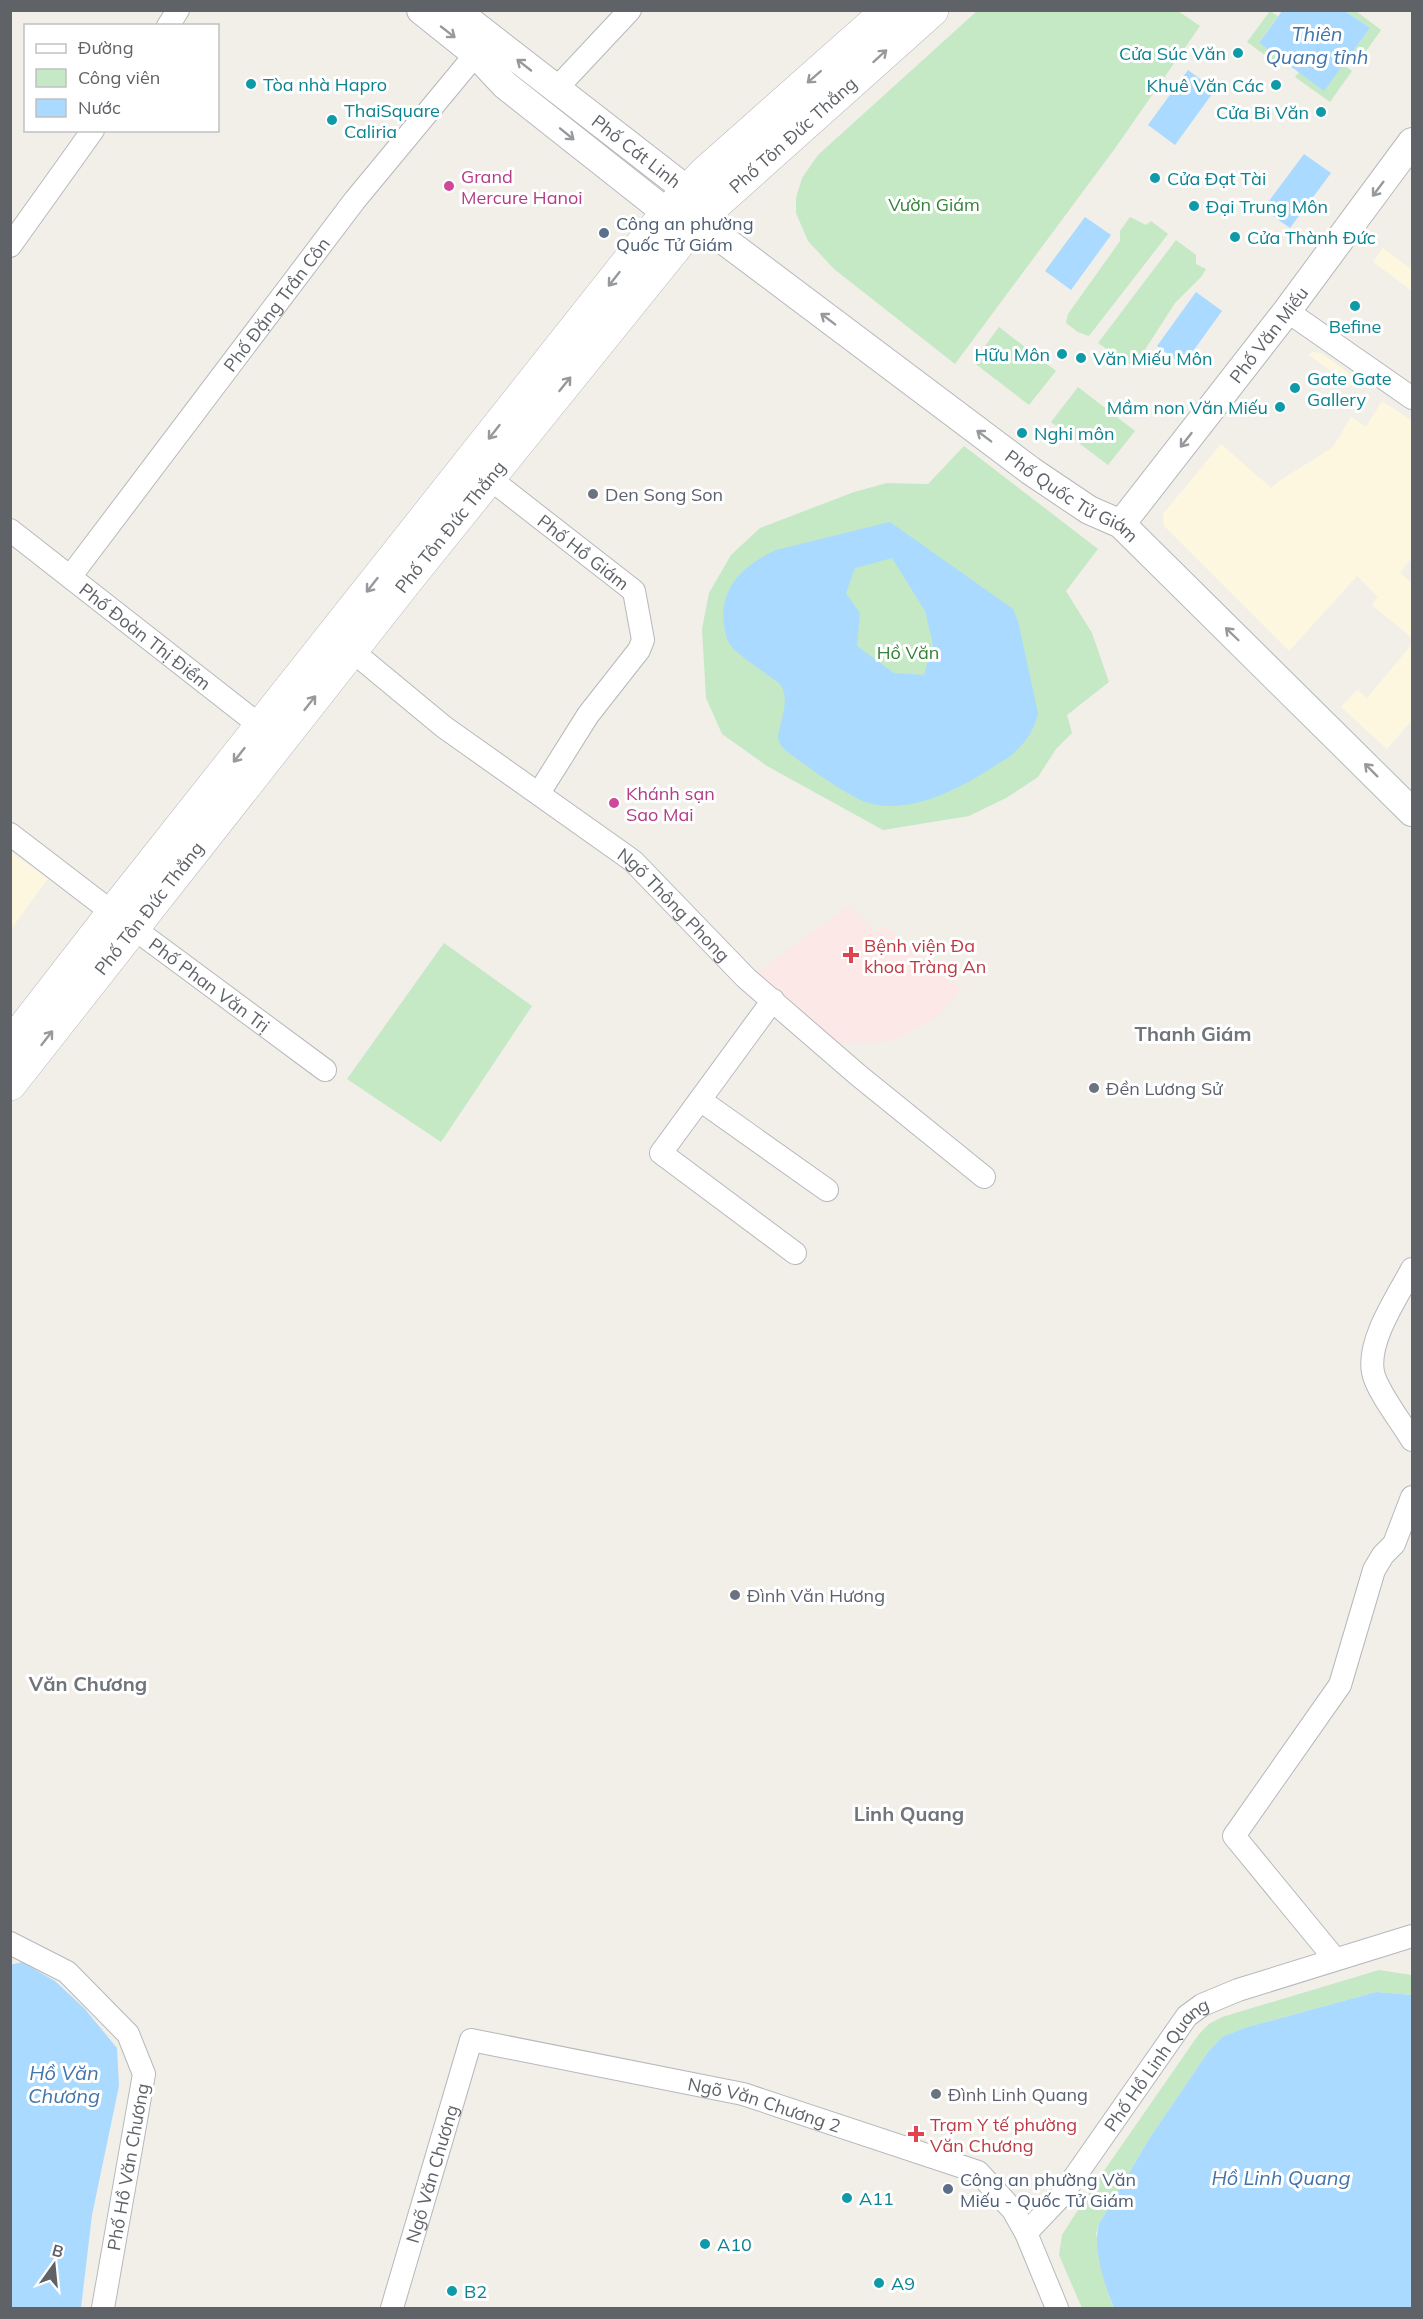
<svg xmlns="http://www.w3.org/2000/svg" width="1423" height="2319" viewBox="0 0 1423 2319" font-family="Mulish,sans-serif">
<rect width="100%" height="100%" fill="#f1efe8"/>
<!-- commercial -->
<path fill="#fef7e0" d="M1383,248L1412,270V291L1373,262Z
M1312,352L1321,353L1350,374L1352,373L1359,378L1353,387L1309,355Z
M1382,401L1412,421V557L1400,573L1412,583V638L1372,605L1378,597L1357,576L1289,651L1164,526L1163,514L1221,444L1271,488L1279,481L1333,447L1351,417L1366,427Z
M1412,644V720L1387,749L1341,707L1357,690L1367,698Z
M11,852L48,879L11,929Z"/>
<!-- medical -->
<path fill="#fce8e6" d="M849,906L876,933L884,926L963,989L934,1019L891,1042L826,1043L751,976Z"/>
<!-- green -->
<path fill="#c5e8c5" d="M977,11H1178L1200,26L1116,147L955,364L834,269L808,241L796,213V198L802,178L818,155Z
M1270,11L1278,16L1259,43L1284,61L1280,66L1247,42Z
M1348,11H1356L1381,30L1357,64L1349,57L1370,28L1347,12Z
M1343,64L1352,71L1330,102L1295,77L1299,72L1324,90Z
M1130,217L1146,225L1151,221L1168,234L1089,336L1078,332L1066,323L1068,314L1120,241V231Z
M1176,240L1196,255V264L1206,269L1201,277L1175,303L1139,359L1135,363L1128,364L1098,343Z
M999,327L1056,371L1029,405L973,362Z
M1078,387L1135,431L1108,465L1051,422Z
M964,446L1098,549L1066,591L1092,633L1109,682L1067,715L1072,733L1056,749L1038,777L1006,798L969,816L883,830L767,766L722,734L706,698L702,629L709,593L731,555L760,528L854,492L887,483L928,484Z
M444,943L532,1006L441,1142L347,1079Z
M1379,1970L1412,1975V1995L1376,1992L1244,2028L1222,2037L1208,2052L1149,2139L1099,2224L1096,2234L1110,2299L1114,2308H1082L1059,2255L1062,2235L1090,2191L1199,2034L1209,2024L1222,2017Z"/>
<!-- water -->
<path fill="#aadaff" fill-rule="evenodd" d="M1282,11H1345L1370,28L1324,91L1259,43Z
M1188,70L1215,90L1175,145L1148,125Z
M1304,154L1331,173L1290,228L1263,209Z
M1085,217L1111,235L1071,290L1045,271Z
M1196,292L1222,311L1183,365L1157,346Z
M890,522L1013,609L1018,621L1038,713C1035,728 1027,741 1015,752C1009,758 1000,762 993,767C959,789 914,813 872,804C852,800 805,765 786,751L780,744L778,737C780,720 791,699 780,684C768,674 736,655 729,643C726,638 725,631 724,625C719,587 744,565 776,550ZM892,558L925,611L933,644L924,675L894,673L857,646L860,613L846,593L855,568Z
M22,1962L55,1981L84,2008L117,2048L119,2086L92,2215L81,2308H11L10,1965Z
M1376,1992L1412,1995V2308H1114C1105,2286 1092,2248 1099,2224L1149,2139L1208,2052L1222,2037L1244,2028Z"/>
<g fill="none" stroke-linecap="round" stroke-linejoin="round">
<defs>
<g id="minor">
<path d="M168,26L178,10"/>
<path d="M556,89L630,10"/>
<path d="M10,246L93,130"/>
<path d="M1287,311L1412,398"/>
<path id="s1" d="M489,478L634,591L643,640L639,650L588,715L539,793"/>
<path id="s2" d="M10,530L272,735"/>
<path id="s3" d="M70,577L355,200L485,43"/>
<path id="s4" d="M351,650L444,727L633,861L746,978L858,1075L984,1177"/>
<path id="s5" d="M10,834L113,913L325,1070"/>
<path d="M773,1000L661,1153L795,1253"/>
<path d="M700,1100L827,1190"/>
<path d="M1412,1269C1398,1296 1367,1340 1373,1372C1376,1390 1402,1423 1412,1440"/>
<path d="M10,1943L67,1972L128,2034L144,2074L103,2308"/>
<path d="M1335,1959L1234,1836L1340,1685L1374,1570L1383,1555L1394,1544L1412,1497"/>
<path id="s6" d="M1026,2233L1062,2195L1187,2016L1202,2005L1238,1990L1412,1936"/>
<path id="s7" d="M392,2308L471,2040L743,2094L978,2172L1013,2210L1026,2233L1057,2308"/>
</g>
<g id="tertiary">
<path id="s8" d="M421,10L476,54L505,85L667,213L697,220L1031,471L1089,510L1121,524L1412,812"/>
<path id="s9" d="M455,10L687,190L694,211"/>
<path id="s10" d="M1121,524L1287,311L1412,142"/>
</g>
<g id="secondary">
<path d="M10,1046L113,913L667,213L705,173L889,10"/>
<path id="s11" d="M10,1084L409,577L697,220L932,10"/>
</g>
</defs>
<!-- minor casing -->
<use href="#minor" stroke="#b5b8bc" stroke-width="24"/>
<!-- tertiary casing -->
<use href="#tertiary" stroke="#b5b8bc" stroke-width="30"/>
<!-- secondary casing -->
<use href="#secondary" stroke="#b6babf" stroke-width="34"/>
<!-- minor -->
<use href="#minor" stroke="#fff" stroke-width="22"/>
<!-- tertiary -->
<use href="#tertiary" stroke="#fff" stroke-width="28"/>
<!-- secondary -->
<use href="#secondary" stroke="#fff" stroke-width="33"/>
</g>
<!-- one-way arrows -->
<defs><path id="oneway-shaft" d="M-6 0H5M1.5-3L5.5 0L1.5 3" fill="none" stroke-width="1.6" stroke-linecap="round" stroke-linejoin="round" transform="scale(1.5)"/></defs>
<g stroke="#979a9d">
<use href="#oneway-shaft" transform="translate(448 32) rotate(38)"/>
<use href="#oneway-shaft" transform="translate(880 56) rotate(-42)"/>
<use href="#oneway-shaft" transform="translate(524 65) rotate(-142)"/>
<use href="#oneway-shaft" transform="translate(814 77) rotate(139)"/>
<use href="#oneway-shaft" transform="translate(567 134) rotate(39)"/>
<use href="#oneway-shaft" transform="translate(1378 189) rotate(127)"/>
<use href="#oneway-shaft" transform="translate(614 279) rotate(128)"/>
<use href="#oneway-shaft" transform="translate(828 319) rotate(-143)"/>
<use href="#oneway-shaft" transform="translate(565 384) rotate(-51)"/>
<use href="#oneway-shaft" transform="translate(494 432) rotate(128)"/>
<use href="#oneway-shaft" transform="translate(984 436) rotate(-143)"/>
<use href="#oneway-shaft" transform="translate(1186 440) rotate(128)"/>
<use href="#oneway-shaft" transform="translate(372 585) rotate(128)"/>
<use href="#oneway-shaft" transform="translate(1232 634) rotate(-136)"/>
<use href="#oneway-shaft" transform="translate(310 703) rotate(-52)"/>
<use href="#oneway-shaft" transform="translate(239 755) rotate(128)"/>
<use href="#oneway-shaft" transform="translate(1371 770) rotate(-135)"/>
<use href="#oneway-shaft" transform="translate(47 1038) rotate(-52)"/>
</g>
<!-- markers -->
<g fill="#0f9aa8" stroke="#fff" stroke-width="2">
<circle cx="1238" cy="53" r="6"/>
<circle cx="251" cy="84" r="6"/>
<circle cx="1276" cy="85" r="6"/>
<circle cx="1321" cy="112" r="6"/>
<circle cx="332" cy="120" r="6"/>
<circle cx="1155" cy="178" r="6"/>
<circle cx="1194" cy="206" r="6"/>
<circle cx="1235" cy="237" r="6"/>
<circle cx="1355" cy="306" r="6"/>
<circle cx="1062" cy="354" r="6"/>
<circle cx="1081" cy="358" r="6"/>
<circle cx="1295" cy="388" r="6"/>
<circle cx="1280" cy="407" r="6"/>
<circle cx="1022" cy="433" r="6"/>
<circle cx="847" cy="2198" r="6"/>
<circle cx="705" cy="2244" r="6"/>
<circle cx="879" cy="2283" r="6"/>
<circle cx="452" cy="2291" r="6"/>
</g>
<g fill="#d1479c" stroke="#fff" stroke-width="2">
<circle cx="449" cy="186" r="6"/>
<circle cx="614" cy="803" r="6"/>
</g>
<g fill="#5c6f8a" stroke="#fff" stroke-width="2">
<circle cx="604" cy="233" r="6"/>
<circle cx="948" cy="2189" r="6"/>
</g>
<g fill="#6b7280" stroke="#fff" stroke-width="2">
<circle cx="593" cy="494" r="6"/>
<circle cx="1094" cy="1088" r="6"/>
<circle cx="735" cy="1595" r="6"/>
<circle cx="936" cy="2094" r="6"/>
</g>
<g fill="#e0444e" stroke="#fff" stroke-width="2">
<path d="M848 946h6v6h6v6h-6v6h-6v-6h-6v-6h6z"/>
<path d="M913 2125h6v6h6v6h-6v6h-6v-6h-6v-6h6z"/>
</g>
<g text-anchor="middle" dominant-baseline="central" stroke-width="6" stroke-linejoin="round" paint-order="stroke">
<!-- culture labels -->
<g font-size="18" fill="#0d838f" stroke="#fff" text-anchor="start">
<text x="1226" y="53" text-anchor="end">Cửa Súc Văn</text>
<text x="263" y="84">Tòa nhà Hapro</text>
<text x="1264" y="85" text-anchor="end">Khuê Văn Các</text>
<text x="344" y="110">ThaiSquare<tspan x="344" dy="21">Caliria</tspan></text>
<text x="1309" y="112" text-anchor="end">Cửa Bi Văn</text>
<text x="1167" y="178">Cửa Đạt Tài</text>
<text x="1206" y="206">Đại Trung Môn</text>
<text x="1247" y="237">Cửa Thành Đức</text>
<text x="1355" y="326" text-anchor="middle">Befine</text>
<text x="1050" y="354" text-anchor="end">Hữu Môn</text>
<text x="1093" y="358">Văn Miếu Môn</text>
<text x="1307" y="378">Gate Gate<tspan x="1307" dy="21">Gallery</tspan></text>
<text x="1268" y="407" text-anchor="end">Mầm non Văn Miếu</text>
<text x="1034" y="433">Nghi môn</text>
<text x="859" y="2198">A11</text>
<text x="717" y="2244">A10</text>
<text x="891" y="2283">A9</text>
<text x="464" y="2291">B2</text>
</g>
<!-- street labels -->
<g font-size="18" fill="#5f6368" stroke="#fff">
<text stroke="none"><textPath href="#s11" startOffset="1232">Phố Tôn Đức Thắng</textPath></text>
<text stroke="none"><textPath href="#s9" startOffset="230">Phố Cát Linh</textPath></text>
<text stroke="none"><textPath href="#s3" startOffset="342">Phố Đặng Trần Côn</textPath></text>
<text stroke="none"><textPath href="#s10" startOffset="240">Phố Văn Miếu</textPath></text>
<text stroke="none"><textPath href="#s8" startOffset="816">Phố Quốc Tử Giám</textPath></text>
<text stroke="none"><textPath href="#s11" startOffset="710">Phố Tôn Đức Thắng</textPath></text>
<text stroke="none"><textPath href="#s1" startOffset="120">Phố Hồ Giám</textPath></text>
<text stroke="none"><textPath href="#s2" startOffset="172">Phố Đoàn Thị Điểm</textPath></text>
<text stroke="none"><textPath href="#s4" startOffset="412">Ngõ Thông Phong</textPath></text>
<text stroke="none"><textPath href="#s11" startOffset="224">Phố Tôn Đức Thắng</textPath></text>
<text stroke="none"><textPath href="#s5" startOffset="250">Phố Phan Văn Trị</textPath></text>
<text stroke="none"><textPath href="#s6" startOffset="214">Phố Hồ Linh Quang</textPath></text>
<text stroke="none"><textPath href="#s7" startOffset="580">Ngõ Văn Chương 2</textPath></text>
<text transform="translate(128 2167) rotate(-80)">Phố Hồ Văn Chương</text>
<text stroke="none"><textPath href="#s7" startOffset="140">Ngõ Văn Chương</textPath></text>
</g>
<!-- hotel labels -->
<g font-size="18" fill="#b23c85" stroke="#fff" text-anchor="start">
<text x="461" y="176">Grand<tspan x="461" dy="21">Mercure Hanoi</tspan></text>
<text x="626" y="793">Khánh sạn<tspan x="626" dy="21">Sao Mai</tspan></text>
</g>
<!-- park labels -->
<g font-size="18" fill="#348238" stroke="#fff">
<text x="934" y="204">Vườn Giám</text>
<text x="908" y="652">Hồ Văn</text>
</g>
<!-- service labels -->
<g font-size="18" fill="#4e5e75" stroke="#fff" text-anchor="start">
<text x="616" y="223">Công an phường<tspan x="616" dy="21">Quốc Tử Giám</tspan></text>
<text x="960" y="2179">Công an phường Văn<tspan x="960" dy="21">Miếu - Quốc Tử Giám</tspan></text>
</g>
<!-- worship labels -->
<g font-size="18" fill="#5b616d" stroke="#fff" text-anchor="start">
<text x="605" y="494">Den Song Son</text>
<text x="1106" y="1088">Đền Lương Sử</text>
<text x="747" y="1595">Đình Văn Hương</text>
<text x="948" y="2094">Đình Linh Quang</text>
</g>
<!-- health labels -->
<g font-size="18" fill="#be3a42" stroke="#fff" text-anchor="start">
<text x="864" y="945">Bệnh viện Đa<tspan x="864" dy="21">khoa Tràng An</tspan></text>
<text x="930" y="2124">Trạm Y tế phường<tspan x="930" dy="21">Văn Chương</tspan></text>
</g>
<!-- water labels -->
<g font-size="20" font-style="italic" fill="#4174aa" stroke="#fff">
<text x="1317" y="33">Thiên<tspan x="1317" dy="23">Quang tỉnh</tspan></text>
<text x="64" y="2072">Hồ Văn<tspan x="64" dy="23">Chương</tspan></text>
<text x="1281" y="2177">Hồ Linh Quang</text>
</g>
<!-- neighbourhood labels -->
<g font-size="20" font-weight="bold" fill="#70757a" stroke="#fff">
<text x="1193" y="1033">Thanh Giám</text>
<text x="88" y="1683">Văn Chương</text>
<text x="909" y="1813">Linh Quang</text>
</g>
</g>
<!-- border -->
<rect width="1423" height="2319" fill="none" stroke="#5f6368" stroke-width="24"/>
<!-- legend -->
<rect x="24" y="24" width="195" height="108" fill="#ffffff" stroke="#bfc1c3" stroke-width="1.5"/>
<rect x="36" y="44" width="30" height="9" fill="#ffffff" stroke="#bfc1c3" stroke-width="1.5"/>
<text x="78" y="54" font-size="18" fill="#5f6368">Đường</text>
<rect x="36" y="69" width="30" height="18" fill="#c5e8c5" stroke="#bfc1c3" stroke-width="1.5"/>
<text x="78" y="84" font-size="18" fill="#5f6368">Công viên</text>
<rect x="36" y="99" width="30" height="18" fill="#aadaff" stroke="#bfc1c3" stroke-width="1.5"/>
<text x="78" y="114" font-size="18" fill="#5f6368">Nước</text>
<!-- north arrow -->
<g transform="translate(54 2265) rotate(15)" stroke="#ffffff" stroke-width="4.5" paint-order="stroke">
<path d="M0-4.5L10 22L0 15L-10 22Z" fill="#5f6368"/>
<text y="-9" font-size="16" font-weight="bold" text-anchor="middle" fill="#5f6368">B</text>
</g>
</svg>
